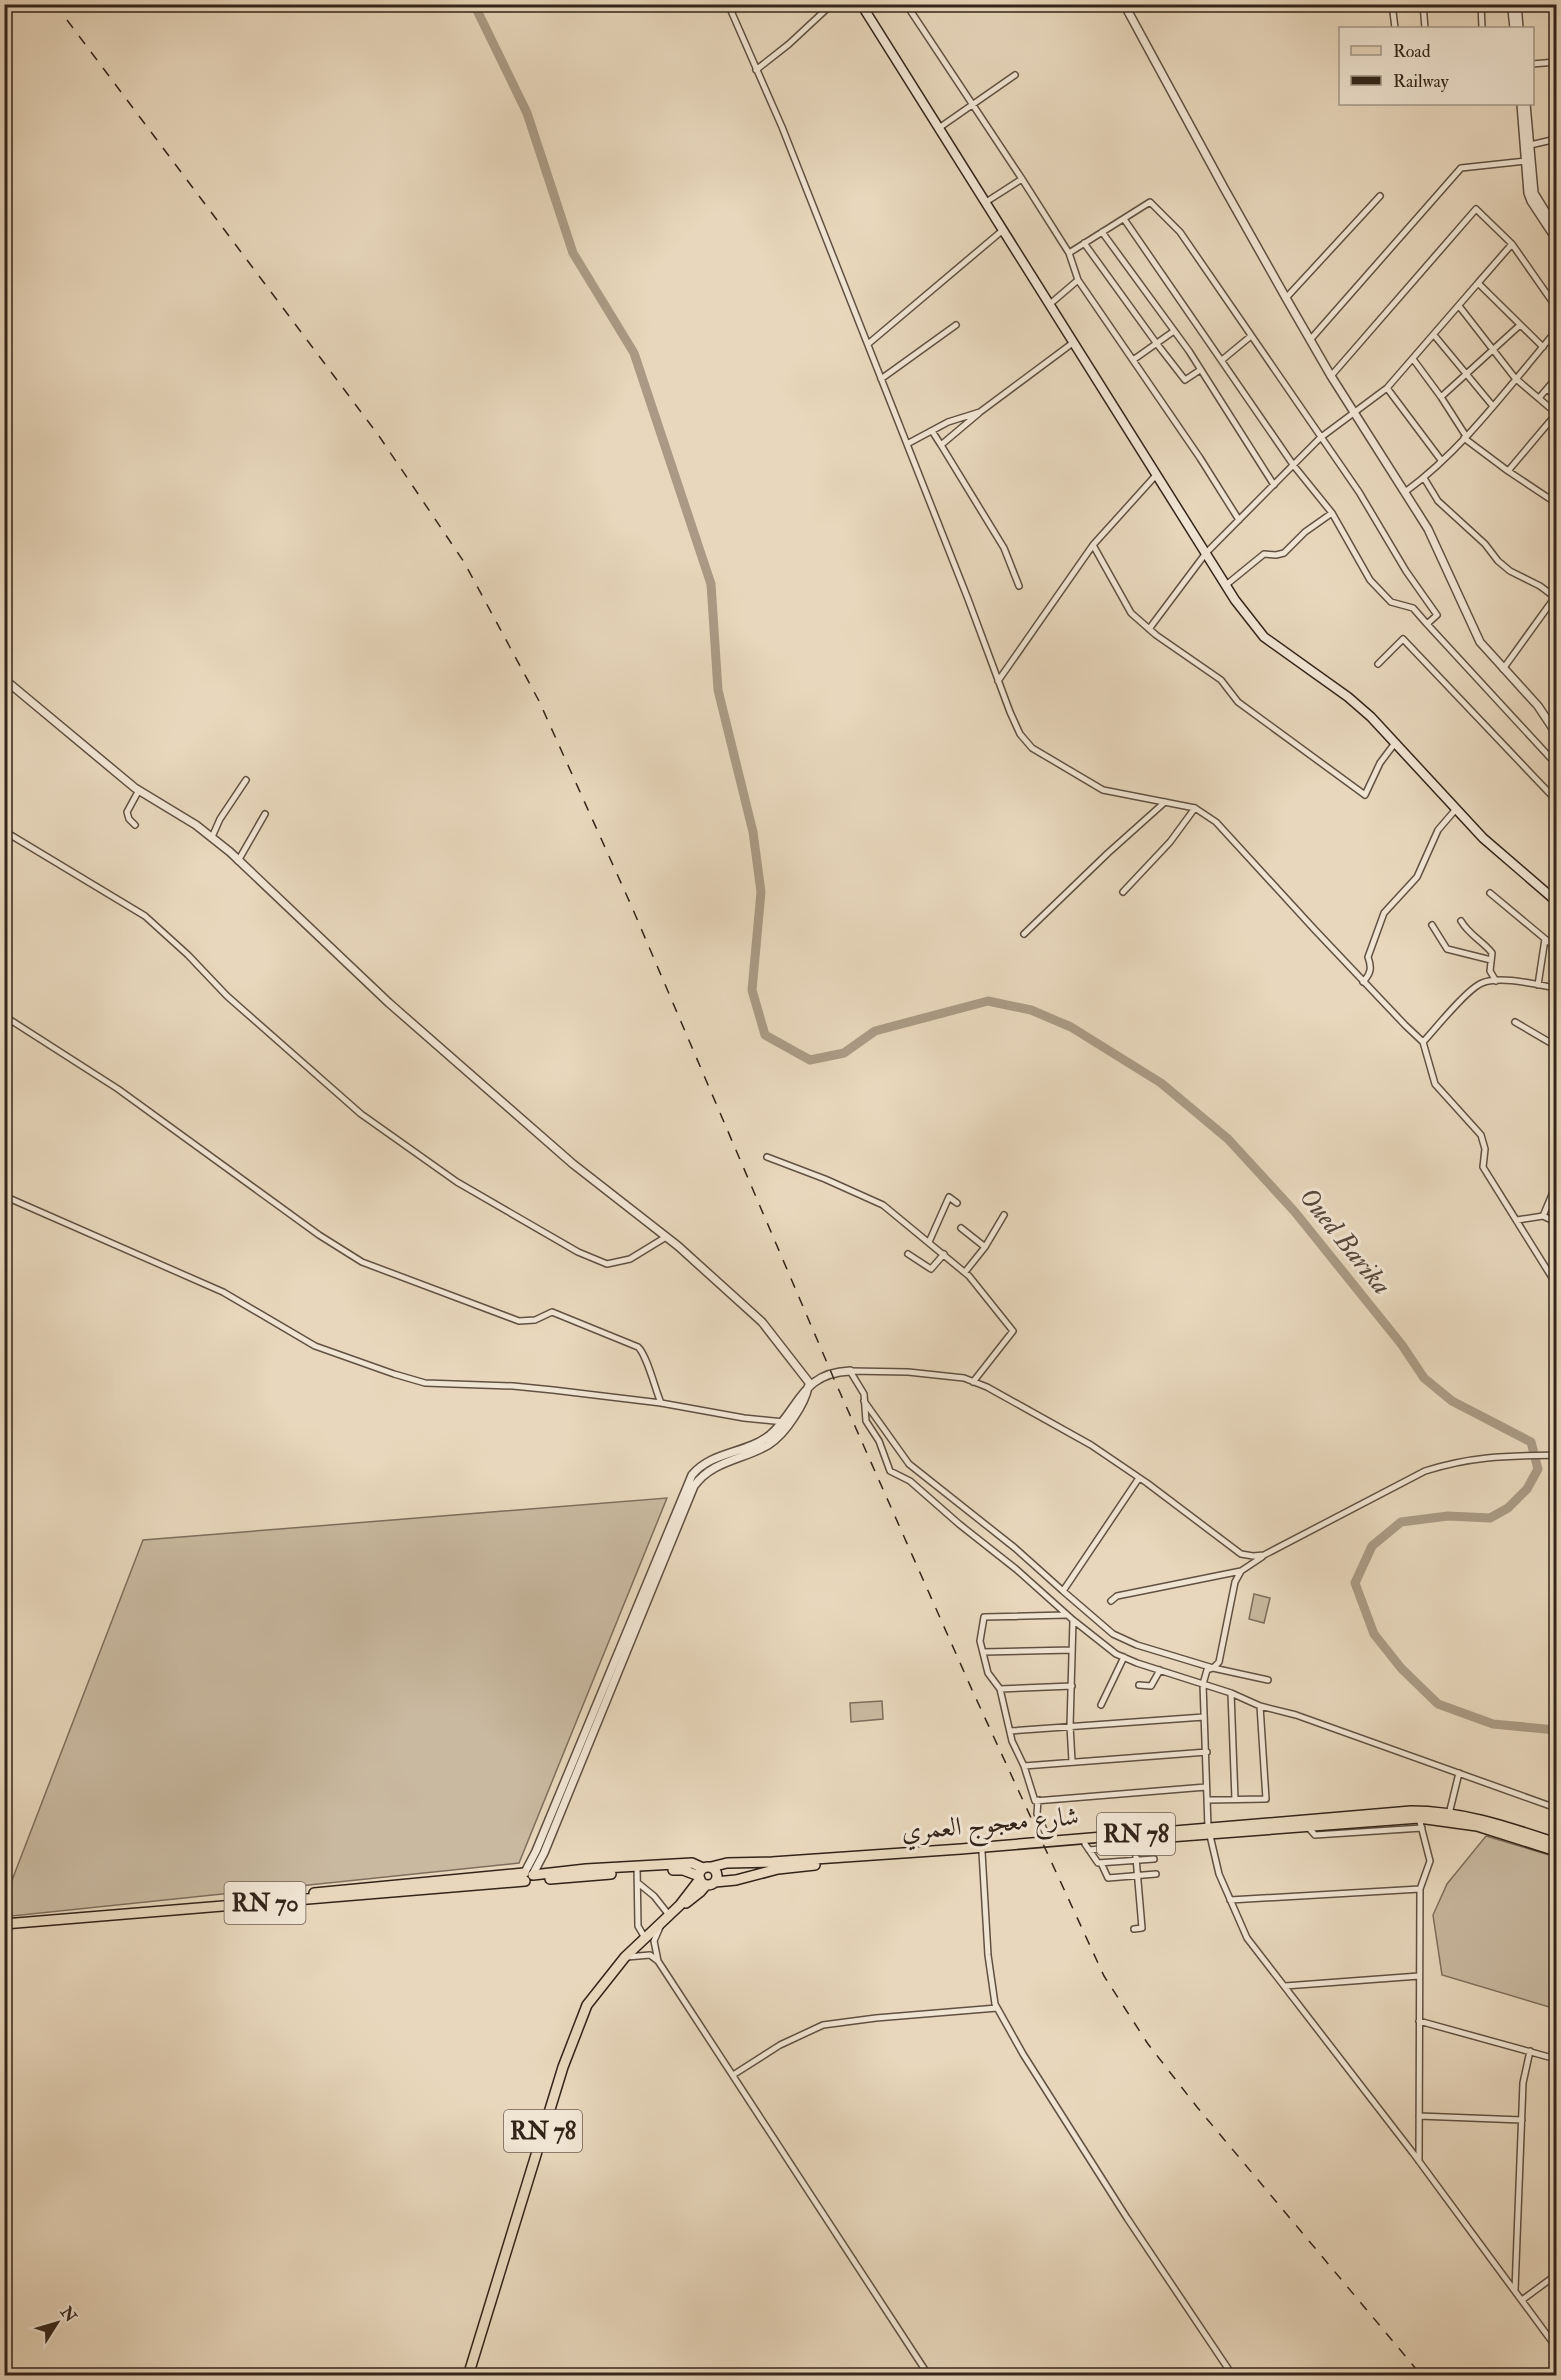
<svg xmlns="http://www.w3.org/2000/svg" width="1561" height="2380" viewBox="0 0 1561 2380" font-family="'IM FELL Double Pica',Amiri,serif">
<rect width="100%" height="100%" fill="#e8d7bc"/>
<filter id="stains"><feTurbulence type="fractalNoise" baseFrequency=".00333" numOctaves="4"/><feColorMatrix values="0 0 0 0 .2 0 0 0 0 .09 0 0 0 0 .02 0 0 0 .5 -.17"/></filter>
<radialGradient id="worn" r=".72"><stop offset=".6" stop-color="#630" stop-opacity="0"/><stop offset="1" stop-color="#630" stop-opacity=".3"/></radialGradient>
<!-- pitch -->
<path fill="#c9b9a0" stroke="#7e6e5d" stroke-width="1.5" d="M667,1498L519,1863L12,1916L9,1888L143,1540Z
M1254,1594L1270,1598L1264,1623L1249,1619Z
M882,1701L883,1719L851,1722L850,1703Z
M1486,1836L1556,1857V2009L1442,1975L1433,1915L1447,1884Z"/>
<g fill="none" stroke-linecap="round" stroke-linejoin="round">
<!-- river -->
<path stroke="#aa9a85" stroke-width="9" d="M474,4L527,113L573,253L634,353L711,584L718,690L753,832L761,892L752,990L765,1035L810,1060L844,1053L875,1031L988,1001L1031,1010L1071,1027L1161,1083L1228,1139L1295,1212L1402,1345L1424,1378L1452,1401L1531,1442L1538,1469L1527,1489L1508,1508L1490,1518L1448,1516L1401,1522L1372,1546L1355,1583L1374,1634L1401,1668L1438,1704L1493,1724L1556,1730"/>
<defs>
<path id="minor" d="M728,4L782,127L968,599L1010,712L1020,734L1032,748L1103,790L1195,808L1216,822L1315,930L1405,1025L1423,1042
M906,4L1022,179L1069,253L1150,202L1180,232L1359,492L1406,571L1437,615L1427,624L1556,764
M1392,4L1395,28
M1423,4L1425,28
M1481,4L1482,28
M1532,64L1556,62
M756,70L789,44L832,4
M939,128L1015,75
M1526,146L1556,139
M986,202L1022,179
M1124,219L1294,466L1332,513L1370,580L1391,602L1413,608L1427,624
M1102,232L1189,351L1274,485
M1084,243L1157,344L1185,380L1200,370
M1069,253L1078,280L1200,458L1239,520
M1478,283L1512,244
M1286,298L1380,196
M1050,304L1078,280
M1459,306L1515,378L1556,413
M1434,335L1492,405
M1310,340L1461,168L1526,161
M868,344L1003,230
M1413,359L1441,397L1466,436
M1133,360L1174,331
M1222,360L1251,336
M1331,376L1476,209L1512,244L1556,307
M881,379L956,325
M1387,388L1441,460
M1547,389L1556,397
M1441,397L1520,325
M1539,398L1556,378
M932,431L941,445L979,413
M1464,438L1508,471L1556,503
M907,444L948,422L980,412L1074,342
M941,445L1004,548L1019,586
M1508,471L1556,414
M1424,478L1438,501L1485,544L1498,561L1510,571L1540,586L1556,598
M1405,492C1464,449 1509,386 1556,331
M1093,545L1131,613L1156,635L1221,680L1238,702L1365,795L1380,763L1395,743
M1226,585L1264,554L1276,555L1284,553L1305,532L1332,513
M1149,629L1206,553L1320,438L1387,388L1478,283L1543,347
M1378,664L1403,639L1556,800
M1503,669L1555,597
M998,681L1093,545L1157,474
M135,825L129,819L127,812L139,790
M4,831L145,916L188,955L227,996L361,1114L457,1182L578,1252L607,1264L630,1259L666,1237
M212,837L220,819L246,780
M238,861L265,814
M1123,892L1170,842L1195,808
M1490,893L1556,948
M1461,921C1470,936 1483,941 1492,953L1490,971L1496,981
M1432,925L1447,949L1491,960
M1024,934L1108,853L1165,802
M1363,982C1371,973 1372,968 1368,957L1384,913L1417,877L1438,830L1456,809
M1538,985L1545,939
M1556,988C1538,985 1500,975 1482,983C1467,989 1436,1028 1423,1042L1435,1084L1481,1135L1485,1149L1483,1167L1556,1284
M4,1016L118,1089L319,1235L362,1262L519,1321L535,1320L552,1312L638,1347C647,1355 655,1389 661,1403
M1515,1022L1556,1046
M767,1157L825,1179L883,1205L969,1276L1013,1331L973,1382
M4,1196L223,1292L315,1346L394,1374L425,1383L513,1386L553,1390L661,1403L744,1418L784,1422
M1543,1216L1556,1185
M1517,1220L1543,1216L1556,1222
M961,1228L985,1247
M929,1242L949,1197L957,1203
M908,1254L931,1269L944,1254
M965,1272L985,1247L1004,1215
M864,1401L909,1464L1015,1548L1063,1591
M1139,1478L1063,1591L1113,1634L1137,1645L1213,1668L1268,1680
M1262,1557L1241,1571L1235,1582L1219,1662L1213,1668L1207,1670L1203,1684L1208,1827L1219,1874L1247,1938L1413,2153L1556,2347
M1111,1601L1117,1596L1241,1571
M1066,1615L984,1617L980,1641L988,1673L1000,1689L1012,1741L1024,1766L1035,1801L1206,1787
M983,1652L1072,1650
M1139,1685L1151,1686L1160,1670
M1000,1689L1072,1686
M1231,1693L1235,1799
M1101,1705L1124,1657
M1260,1706L1296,1715L1556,1808
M1010,1731L1204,1717
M1072,1761L1070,1726L1073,1620
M1024,1766L1207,1752
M1038,1800L1037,1814L1049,1841
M1207,1800L1266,1799L1260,1706L1231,1693L1137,1663L1116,1654L1073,1620L1016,1569L959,1524L910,1481L890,1471L879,1441L866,1421L864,1394L850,1371L908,1372L964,1378L987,1387L1091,1445L1147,1483L1241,1554L1253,1556L1264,1555L1425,1471C1473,1456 1507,1456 1556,1455
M1449,1814L1459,1773
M1308,1827L1315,1835L1422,1828
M1085,1844L1098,1863L1154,1859
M1089,1850L1135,1846L1142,1928L1134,1929
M982,1852L988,1955L995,2004L1023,2054L1127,2218L1233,2376
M1101,1863L1108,1878L1156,1874
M637,1867L638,1926L645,1938
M638,1883L654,1896L669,1915
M1230,1900L1420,1889
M627,1957L650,1955L658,1961L654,1941L660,1927
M658,1961L929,2376
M1285,1986L1419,1976
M1419,2021L1556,2059
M733,2075L780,2045L823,2025L876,2018L997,2008
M1419,2116L1522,2120
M1419,2161L1420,1889L1430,1861L1419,1818
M1515,2290L1523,2083L1530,2051
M1522,2300L1556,2275"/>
<path id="tertiary" d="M1124,4L1224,188L1286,298L1331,376L1428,529L1480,642L1538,706L1556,733
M1517,4L1519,28
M1512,10L1514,28
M1521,104L1528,193L1531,201L1556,239
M1526,104L1534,193L1556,229
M4,679L135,788L196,825L230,852L389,1003L573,1164L678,1246L762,1322L811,1385
M525,1872L536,1851L692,1475C712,1451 746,1454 770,1435C800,1409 800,1373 850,1371
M533,1874L544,1853L694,1486C713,1460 743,1460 768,1445C779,1438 787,1428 794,1417C800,1408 806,1398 808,1387"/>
<path id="secondary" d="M861,4L1235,600L1264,637L1348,697L1371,717L1483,838L1556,901"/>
<path id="primary" d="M1143,1839L1419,1818L1477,1826L1556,1851
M711,1867L727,1863L772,1862L961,1849L1411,1811C1462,1811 1508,1827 1556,1843
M699 1876a9 9 0 1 1 18 0a9 9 0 1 1-18 0Z
M673,1870H683L699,1876
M533,1875L586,1869L692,1863L703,1868
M550,1879L611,1874
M715,1882L736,1880L778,1869L815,1865
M314,1893L524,1873
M686,1903L700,1892L706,1885
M4,1924L525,1881
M468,2376L563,2067L587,2005L625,1957L680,1905L700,1879"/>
</defs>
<!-- minor casing -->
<use href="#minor" stroke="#605142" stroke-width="8"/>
<!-- tertiary casing -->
<use href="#tertiary" stroke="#605142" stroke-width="10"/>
<!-- secondary casing -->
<use href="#secondary" stroke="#33241a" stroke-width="11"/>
<!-- primary casing -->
<use href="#primary" stroke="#33241a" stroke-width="12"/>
<!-- minor -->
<use href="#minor" stroke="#f0e5d3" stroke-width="5"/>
<!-- tertiary -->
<use href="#tertiary" stroke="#f0e5d3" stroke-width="7"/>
<!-- secondary -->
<use href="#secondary" stroke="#f0e5d3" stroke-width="8"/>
<!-- primary -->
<use href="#primary" stroke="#e8d7bc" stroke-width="9"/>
<!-- rail -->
<path stroke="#33241a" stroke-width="1.5" stroke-dasharray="10 10" stroke-linecap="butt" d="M55,4L379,436L464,562L539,701L631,905L834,1379L973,1692L1104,1976L1148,2044L1197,2107L1422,2376"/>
</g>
<g text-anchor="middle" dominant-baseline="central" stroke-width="6" stroke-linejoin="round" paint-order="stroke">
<!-- shield labels -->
<g fill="#f0e5d3" stroke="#6c5e52" stroke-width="1.5">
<rect x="1097" y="1813" width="78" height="42" rx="4.5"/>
<rect x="224.5" y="1882" width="81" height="42" rx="4.5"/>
<rect x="504" y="2110" width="78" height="42" rx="4.5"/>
</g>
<g font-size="24" font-weight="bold" fill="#33241a">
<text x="1136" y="1834">RN 78</text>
<text x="265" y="1903">RN 70</text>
<text x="543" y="2131">RN 78</text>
</g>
<!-- street labels -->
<g font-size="26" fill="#33241a" stroke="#f0e5d3">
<text transform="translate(990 1824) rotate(-5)">شارع معجوج العمري</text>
</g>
<!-- water labels -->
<g font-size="27" font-style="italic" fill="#57473a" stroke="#f0e5d3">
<text transform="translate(1345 1241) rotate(51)">Oued Barika</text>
</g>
</g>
<!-- margin -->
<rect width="1561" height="2380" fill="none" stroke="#e8d7bc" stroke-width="24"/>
<rect x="6" y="6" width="1549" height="2368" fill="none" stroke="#33241a" stroke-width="3"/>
<rect x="12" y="12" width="1537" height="2356" fill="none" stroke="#33241a" stroke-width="1.5"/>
<!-- legend -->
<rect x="1339" y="27" width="195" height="78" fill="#f0e5d3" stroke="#a49889" stroke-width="1.5"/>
<rect x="1351" y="46" width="30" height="9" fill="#e8d7bc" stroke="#a49889" stroke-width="1.5"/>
<text x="1393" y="57" font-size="18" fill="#33241a">Road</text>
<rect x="1351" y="76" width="30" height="9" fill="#33241a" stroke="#a49889" stroke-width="1.5"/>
<text x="1393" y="87" font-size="18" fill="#33241a">Railway</text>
<!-- north arrow -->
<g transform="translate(57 2323) rotate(53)" stroke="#f0e5d3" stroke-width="4.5" paint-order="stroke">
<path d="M0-4.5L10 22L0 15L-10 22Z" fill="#33241a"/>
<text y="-9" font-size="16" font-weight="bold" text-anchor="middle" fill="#33241a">N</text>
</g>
<rect width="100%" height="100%" filter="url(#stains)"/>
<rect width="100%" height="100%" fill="url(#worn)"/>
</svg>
